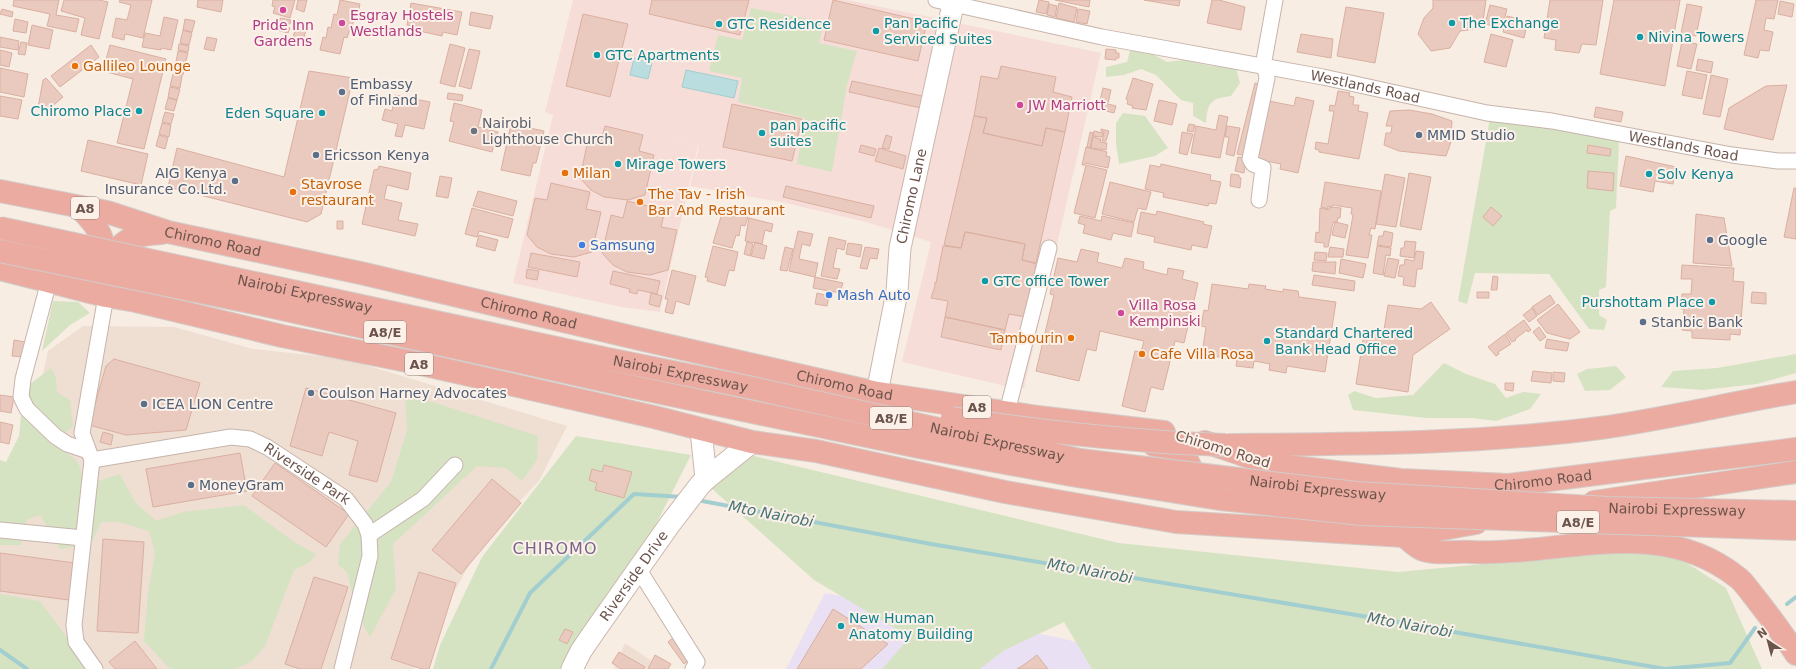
<svg xmlns="http://www.w3.org/2000/svg" width="1796" height="669" viewBox="0 0 1796 669" font-family="'DejaVu Sans',sans-serif">
<rect width="100%" height="100%" fill="#f8ede3"/>
<!-- residential -->
<path fill="#efded2" d="M83,326L174,327L253,349L346,359L567,426L539,481L484,538L442,614L414,669H68L0,606V490L20,481L48,351Z
M625,643L664,669H614Z"/>
<!-- commercial -->
<path fill="#f7ddd8" d="M573,0H848L1101,53L1024,388H1014L902,362L931,242L866,222L781,202L690,186L699,146L638,132L698,146L660,312L621,307L513,283L553,115L545,112Z"/>
<!-- education -->
<path fill="#eae0f4" d="M825,593L1061,638L1177,669H786Z"/>
<!-- green -->
<path fill="#d5e3c3" d="M751,8L824,22L819,43L857,51L847,85L832,172L797,164L805,118L738,102L742,78L709,71L718,35L742,40Z
M1130,51H1147L1167,62L1184,60L1211,66L1236,67L1240,83L1231,96C1210,99 1208,102 1206,123L1193,116V103L1181,100L1156,75L1141,69L1124,75L1106,77V67L1127,62Z
M1123,113L1145,116L1168,148L1155,156L1119,164L1116,144V123Z
M1490,118L1619,141L1616,208L1610,211L1606,287L1599,290V315L1607,320L1604,330L1589,329L1549,274L1475,273L1467,304L1458,301Z
M53,301L78,302L90,313L70,325L42,351Z
M1796,354V373L1757,384L1703,390L1661,387L1673,371L1717,368Z
M1444,363L1466,374L1495,384L1506,398L1523,392L1541,394L1530,409L1496,421L1473,418H1426L1353,410L1348,395L1354,391L1376,398L1413,395Z
M1616,366L1626,377L1610,390L1585,391L1577,374L1587,369Z
M51,368L56,378L57,392L70,400L73,427L66,432L59,449C75,457 82,462 82,482L101,480L120,474L135,502L156,521L183,512L244,505L294,542L316,554L310,562L294,570L265,646L252,661L235,669H170L144,641L148,593L155,552L149,531L119,522H101L91,544L60,549L40,515L27,520L21,545H0V460L6,462L19,436L21,414L30,384Z
M405,393L538,436L537,460L522,481L506,468L477,466L393,544L396,589L370,637L364,626L353,596L347,572L338,565L340,544L391,482L407,430Z
M576,436L691,455L641,554L565,669H433L440,645L482,557Z
M733,451L1119,543L1398,572L1635,550L1679,558L1726,588L1762,669H1092L1064,622L1003,651L980,669H882L910,637L814,580L710,487Z
M0,594L40,601L90,669H0Z"/>
<!-- water -->
<path fill="#badedf" stroke="#a2cecf" d="M634,58L652,63L648,79L630,75Z
M686,70L738,81L734,98L682,87Z"/>
<g fill="none" stroke-linecap="round" stroke-linejoin="round">
<!-- stream -->
<path stroke="#a2cecf" stroke-width="4" d="M697,500L931,544L1374,618L1665,669L1730,663L1755,628
M1787,604L1796,597
M0,650L27,669
M491,669L530,593L634,494L683,497"/>
</g>
<!-- building -->
<path fill="#eacabe" stroke="#daafa1" d="M14,0H59L56,15L79,19L76,32L47,26L50,14L13,6Z
M64,0H99L108,2L99,39L81,35L85,18L61,11Z
M120,0H152L143,38L125,34L124,40L112,37L116,18L127,20L131,5L119,2Z
M198,0H223L221,12L197,7Z
M273,0H295L290,18L273,13L275,7L272,6Z
M298,0H307L304,12L296,9Z
M340,0L360,4L357,18H354L352,29H350L347,38L344,37L340,54L320,50L323,37L326,38L328,27L331,28L334,14L337,15Z
M652,0H749L740,35L649,14Z
M833,0L927,22L918,61L824,40Z
M1039,0L1049,2L1046,14L1036,12Z
M1055,0H1090L1089,7Z
M1144,0H1180L1179,6Z
M1212,0H1219L1245,7L1241,30L1207,23Z
M1433,0H1486L1482,28L1460,31L1450,48L1431,51L1418,34L1424,18L1433,8Z
M1550,0H1603L1596,45L1582,44L1579,53L1555,50L1556,40L1544,38Z
M1614,0H1680L1665,86L1600,74Z
M1756,0H1778L1774,19L1766,18L1764,30L1773,32L1769,51L1760,50L1758,58L1744,55Z
M1780,1L1794,4L1792,17L1778,14Z
M411,3L462,12L457,35L443,32L442,36L419,31V27L407,25Z
M1059,3L1077,8L1074,22L1056,18Z
M1049,4L1057,6L1055,17L1047,15Z
M1687,4L1702,7L1696,36L1681,33Z
M1490,5L1507,9L1502,28L1485,24Z
M1346,7L1384,13L1375,63L1337,56Z
M2,9L13,12L12,17L0,14Z
M1078,9L1090,11L1087,24L1076,22Z
M471,12L493,16L490,29L469,25Z
M583,14L628,24L610,97L566,86Z
M1507,16L1528,21L1524,38L1503,32Z
M164,17L178,20L171,50L161,48V50L142,47L145,33L160,36Z
M280,18L291,20L290,24L279,22Z
M15,19L28,22L26,33L13,31Z
M185,19L195,21L192,32L183,30Z
M298,20L308,23L302,44L292,41Z
M32,25L53,30L49,49L28,45Z
M278,25L290,28L288,33L277,30Z
M183,30L192,33L189,45L180,43Z
M1301,34L1333,39L1331,58L1297,52Z
M1491,34L1513,40L1506,67L1484,62Z
M0,37L19,41L18,50L0,47Z
M207,37L217,39L214,51L204,49Z
M1682,41L1697,44L1691,69L1677,66Z
M21,42L27,43L25,55L18,54Z
M179,44L189,46L188,52L178,50Z
M450,44L465,48L455,87L440,83Z
M91,45L99,57L60,87L51,76Z
M110,45L166,59L144,149L117,143L133,79L103,71Z
M469,49L480,51L471,89L459,86Z
M1106,49L1116,50V53H1119V58H1116V60L1105,59Z
M0,50L12,53L9,67L0,65Z
M178,51L188,53L185,64L176,62Z
M1698,59L1713,62L1711,73L1696,70Z
M175,62L185,64L183,75L173,73Z
M1001,66L1056,77L1053,92L1072,97L1065,132L1046,128L1042,146L983,133L987,118L974,116L981,76L998,79Z
M0,68L28,74L24,97L0,92Z
M309,71L353,78L321,214L307,222L168,187L177,148L284,177Z
M1687,71L1707,75L1702,99L1682,95Z
M173,74L182,76L180,88L170,86Z
M1711,75L1728,79L1720,117L1703,114Z
M46,78L63,97L49,109L38,108L43,80Z
M1133,78L1153,84L1146,110L1132,108L1133,106L1127,104L1128,100L1126,99Z
M852,81L927,97L925,109L849,92Z
M1255,83L1260,85L1246,156L1237,154Z
M1787,85L1773,140L1724,129L1729,108L1766,86Z
M170,87L180,89L177,100L168,97Z
M1103,88L1111,90L1108,103L1100,101Z
M1338,91L1350,93L1349,96L1354,97L1353,105H1359L1358,111L1368,113L1359,159L1319,152V150L1315,149L1316,142L1328,144L1334,111H1329L1330,105L1335,106Z
M448,93L463,95L462,101L447,99Z
M395,95L430,102L424,129L405,125L402,137L395,136L398,124L382,120L385,109L392,111Z
M0,96L22,100L18,119L0,116Z
M1296,97L1314,101L1298,173L1280,169L1281,164L1256,159L1269,101L1294,106Z
M168,98L177,100L174,111L165,109Z
M1159,100L1177,104L1172,125L1154,121Z
M1100,102L1116,106L1114,113L1098,109Z
M454,103L482,110L478,127L498,132L492,152L449,141L454,122L450,121Z
M732,104L802,119L792,161L723,147Z
M1596,107L1623,112L1621,122L1594,117Z
M1409,110L1432,114L1452,121L1451,136H1448L1446,141L1451,142L1446,156L1399,151L1384,145L1386,133H1391L1392,126H1386L1390,111Z
M165,112L174,114L171,124L162,122Z
M1219,115L1228,117L1220,158L1191,153L1196,126L1216,130Z
M974,116L987,118L983,133L1042,146L1046,128L1065,132L1036,263L1022,260L1025,244L967,232H965L961,248L944,245Z
M162,123L171,125L169,137L159,134Z
M511,124L544,131L536,163H533L530,176L501,170Z
M1189,124L1195,125L1193,132L1187,131Z
M605,126L643,135L639,151L654,155L645,195L628,200L604,197L591,190L580,178L588,140L600,143Z
M1227,126L1240,128L1234,156L1226,154L1229,137H1225Z
M1101,129L1109,131L1106,141H1102L1104,132L1101,131Z
M1094,131L1103,133L1102,137L1093,136Z
M1090,132L1093,133L1090,148L1087,147Z
M1182,132L1193,134L1187,155L1179,153Z
M159,135L168,138L165,149L156,146Z
M886,135L892,137L889,149L882,148Z
M1093,137L1101,139L1100,142L1107,143L1106,150L1091,148Z
M88,140L148,154L141,185L81,171Z
M861,145L876,149L874,156L859,152Z
M1588,145L1611,149L1610,156L1587,153Z
M1086,147L1107,152L1106,156L1110,157L1108,168L1085,163V165H1082Z
M879,148L906,156L903,169L875,161Z
M1626,156L1676,167L1673,184L1655,181L1653,192L1620,186Z
M1238,157L1243,158V161H1246L1244,173L1235,171Z
M1161,164L1211,175L1210,180L1221,182L1216,204L1209,203L1208,206L1163,197L1164,193L1145,189L1150,165L1160,167Z
M1086,165L1107,170L1095,218L1074,213Z
M379,166L411,173L408,190L387,185L384,199L402,203L398,220L418,224L415,236L362,224L374,170L378,169Z
M1588,171L1614,173L1613,191L1587,188Z
M1409,173L1431,177L1421,230L1400,226Z
M1231,174L1239,175V177L1241,178L1240,188L1230,186Z
M1385,174L1405,178L1396,227L1376,224Z
M440,176L452,178L448,198L436,196Z
M1110,182L1151,192L1146,210L1138,208L1134,222L1102,214Z
M1325,182L1381,191L1375,229L1371,228L1369,235H1372L1368,258L1346,255L1353,215L1351,214L1352,208L1333,205L1332,207L1328,206V209L1321,207Z
M551,183L590,192L586,209L601,212L592,252L574,257L551,254L537,247L527,235L535,198L547,200Z
M786,186L874,206L871,218L783,197Z
M1794,188H1796V239L1784,237Z
M478,191L517,201L513,216L473,206Z
M627,201L665,210L661,227L677,230L668,270L650,275L627,272L613,265L602,253L611,215L623,218Z
M1330,207L1341,208L1340,218H1338L1337,222H1333L1328,247H1324V243L1315,242L1316,232L1319,233L1320,208L1329,210Z
M1491,207L1502,216L1493,226L1483,217Z
M472,208L513,219L508,238L479,231L477,237L465,234Z
M723,210L748,217L745,226L741,225L739,236L736,235L732,248L713,243Z
M1157,211L1204,222L1203,224L1212,226L1207,248L1192,245L1191,250L1154,242L1155,237L1137,233L1141,212L1156,215Z
M1696,214L1724,218L1732,266L1693,263Z
M1080,216L1101,221L1102,216L1134,223L1131,237L1113,233L1111,240L1083,233L1085,225L1078,223Z
M749,218L773,224L771,232L765,230L762,244L745,241Z
M337,221H343V229H337Z
M1335,222L1348,225L1345,238L1332,235Z
M798,231L813,234L810,246L802,244L799,259L818,263L815,277L789,271Z
M1384,231L1393,233L1391,247L1377,245L1379,236H1383Z
M965,232L1025,244L1022,260L1037,264L1035,267L1036,270L1031,285H1032L1030,288V295L1028,297H1030L1026,303H1028L1025,309H1027L1024,314H1026L1025,317L1009,314L1005,330L945,317L948,301L931,298L935,286V282L936,283L943,246L961,248Z
M479,235L498,240L495,251L476,246Z
M829,237L846,241L844,250L837,248L833,268L840,269L837,279L821,276Z
M1405,241L1416,242L1414,258L1400,256L1401,248H1404Z
M747,242L753,244L750,256L744,254Z
M755,242L767,246L764,259L751,256Z
M848,243L862,245L860,257L846,254Z
M713,246L738,252L734,271L729,270L725,286L707,281L708,278L705,277Z
M1377,246L1391,248L1390,256L1386,255L1383,275L1373,273Z
M785,247L793,249L787,271L780,270Z
M865,247L879,249L877,259L870,258L867,269L860,268Z
M1330,247L1344,249L1343,257H1328Z
M1081,249L1099,253L1097,262L1122,268L1125,258L1144,262L1143,269L1167,275L1168,268L1184,271L1182,279L1198,283L1184,343L1175,341L1163,390L1151,387L1145,412L1122,406L1135,351L1141,352L1144,341L1100,331L1096,351L1087,349L1079,381L1036,371L1054,295L1050,294L1058,258L1077,262Z
M1416,251L1424,252L1422,269H1417L1415,287L1403,285L1404,277L1398,276L1400,265H1404L1405,259L1414,261Z
M1315,252L1327,253L1326,261L1314,260Z
M531,253L580,262L577,277L528,267Z
M1388,258L1399,260L1395,278L1384,276Z
M1341,259L1366,264L1363,278L1339,273Z
M1313,262H1336L1335,274L1312,271Z
M1682,265L1734,268L1733,281L1744,282L1740,335L1730,334V340L1692,338V331L1682,330L1684,309H1681L1682,294H1691L1692,279H1681Z
M527,269L539,271L537,280L526,278Z
M672,270L696,276L689,305L676,301L673,314L665,312L668,299H665Z
M613,271L660,281L657,294L638,290L637,294L629,292L630,289L610,284Z
M1314,275L1355,281L1354,291L1312,285Z
M1493,276L1498,277L1497,290H1491Z
M815,277L843,283L840,293L813,288Z
M1212,284L1248,289L1249,284L1266,286L1265,289L1283,292V289L1298,291L1299,297L1336,302L1325,372L1287,366L1286,373L1269,370L1270,364L1254,361L1253,368L1236,366L1237,360L1202,354L1206,327L1201,326L1204,310L1208,311Z
M1477,292H1489V298H1477Z
M1752,292L1766,293V304L1751,303Z
M651,293L662,296L659,307L649,304Z
M817,293L829,296L827,306L815,304Z
M1550,295L1555,303L1538,315L1532,307Z
M1431,302L1450,329L1413,355L1408,392L1356,384L1364,333L1383,336L1388,305L1421,309Z
M1558,304L1580,332L1570,339L1547,333L1537,320Z
M1532,308L1537,316L1529,322L1523,315Z
M945,317L1005,330L1001,350L941,337Z
M1524,320L1531,330L1528,332L1527,330L1515,339L1516,340L1512,342L1506,333Z
M1539,327L1546,337L1540,341L1533,332Z
M1505,334L1511,344L1498,352L1499,354L1496,356L1488,347Z
M1547,339L1569,343L1567,351L1545,348Z
M14,340L26,342L24,357L12,356Z
M114,359L200,383L186,430L126,435L89,425L106,366Z
M1533,371L1552,373L1551,383L1531,381Z
M1553,372L1565,373L1564,382L1553,381Z
M1505,383H1514L1513,391L1505,390Z
M306,388L396,413L377,482L349,475L358,441L329,432L322,456L290,446Z
M0,395L14,397L11,413L0,411Z
M0,422L13,425L9,444L0,442Z
M103,432L113,435L111,445L100,442Z
M240,453L247,491L153,507L146,469Z
M275,463L349,514L326,547L252,496Z
M604,465L632,472L624,498L595,490L597,483L589,480L592,469L602,472Z
M492,479L521,503L461,574L432,550Z
M103,539L144,542L138,633L97,631Z
M0,553L75,563L69,600L0,591Z
M419,572L456,583L429,669H422L391,659Z
M314,577L348,587L321,669H300L285,664Z
M833,609L888,644L861,669H797Z
M565,629L573,632L567,644L559,640Z
M675,636L691,658L684,664L668,642Z
M135,641L157,669H115L109,662Z
M619,652L645,667L644,669H621L612,663Z
M655,655L671,664L668,669H648Z
M1037,655L1048,669H1017L1025,664Z"/>
<g fill="none" stroke-linecap="round" stroke-linejoin="round">
<defs>
<g id="street">
<path id="s1" d="M936,0L1102,37L1323,77L1487,113L1552,121L1732,155L1778,161H1796"/>
<path d="M1259,200L1263,168L1253,164L1250,159L1267,78L1266,72L1263,66L1275,0"/>
<path d="M49,281L23,379L21,397L27,409L55,436L67,444L88,451"/>
<path d="M1007,412L1049,248"/>
<path id="s2" d="M92,460L231,437L250,439L267,447L346,499L365,524L369,535L370,556L342,669"/>
<path d="M0,530L83,538"/>
<path d="M369,535L423,499L455,465"/>
<path d="M639,570L697,662L693,669"/>
<path d="M95,669L76,642L74,625L92,460L82,433L106,296"/>
</g>
<g id="secondary">
<path id="s3" d="M877,393L897,292L900,248L954,0"/>
<path d="M701,430L706,479"/>
<path id="s4" d="M572,669L581,651L594,632L670,524L700,485L706,479L752,442"/>
</g>
<g id="highway">
<path id="s5" d="M0,191L107,212L168,232L365,274L644,340L877,393L1038,417L1164,432"/>
<path d="M79,207C97,226 110,240 100,267"/>
<path d="M0,269L106,296L136,301L282,336L412,362L654,417L752,442L816,451L1005,492L1176,522L1404,536L1476,523"/>
<path d="M116,271C110,239 138,234 162,233"/>
<path id="s6" d="M1205,442L1270,464L1401,480L1509,485L1796,449"/>
<path d="M1154,445C1163,447 1177,447 1184,455C1194,468 1188,476 1208,480"/>
<path d="M1231,445C1354,444 1477,444 1600,428C1666,419 1730,403 1796,392"/>
<path d="M1594,502L1796,472"/>
<path d="M1404,536C1409,540 1415,546 1421,549C1436,555 1456,551 1472,552C1562,556 1657,514 1737,577C1743,581 1748,589 1753,595C1768,614 1782,633 1796,654"/>
</g>
</defs>
<!-- street casing -->
<use href="#street" stroke="#c7b4ab" stroke-width="17"/>
<!-- secondary casing -->
<use href="#secondary" stroke="#ccb6ac" stroke-width="23"/>
<!-- highway casing -->
<use href="#highway" stroke="#d3ccc9" stroke-width="24"/>
<!-- street -->
<use href="#street" stroke="#fff" stroke-width="15"/>
<!-- secondary -->
<use href="#secondary" stroke="#fff" stroke-width="21"/>
<!-- highway -->
<use href="#highway" stroke="#ebaba1" stroke-width="22"/>
<defs>
<g id="highway-bridge">
<path id="s7" d="M0,228L608,359L743,386L1080,460L1356,493L1608,508L1796,512"/>
<path d="M0,251L259,304L624,385L919,447L1071,475L1220,499L1361,514L1796,529"/>
<path d="M952,418C1043,432 1135,442 1226,445"/>
</g>
</defs>
<!-- highway-bridge casing -->
<use href="#highway-bridge" stroke="#d3ccc9" stroke-width="24" stroke-linecap="butt"/>
<!-- highway-bridge -->
<use href="#highway-bridge" stroke="#ebaba1" stroke-width="22"/>
</g>
<!-- markers -->
<g fill="#d1479c" stroke="#fcf1e8" stroke-width="1.5">
<circle cx="283" cy="10" r="4"/>
<circle cx="342" cy="23" r="4"/>
<circle cx="1020" cy="105" r="4"/>
<circle cx="1121" cy="313" r="4"/>
</g>
<g fill="#0f9aa8" stroke="#fcf1e8" stroke-width="1.5">
<circle cx="1452" cy="23" r="4"/>
<circle cx="719" cy="24" r="4"/>
<circle cx="876" cy="31" r="4"/>
<circle cx="1640" cy="37" r="4"/>
<circle cx="597" cy="55" r="4"/>
<circle cx="139" cy="111" r="4"/>
<circle cx="322" cy="113" r="4"/>
<circle cx="762" cy="133" r="4"/>
<circle cx="618" cy="164" r="4"/>
<circle cx="1649" cy="174" r="4"/>
<circle cx="985" cy="281" r="4"/>
<circle cx="1712" cy="302" r="4"/>
<circle cx="1267" cy="341" r="4"/>
<circle cx="841" cy="626" r="4"/>
</g>
<g fill="#e8710a" stroke="#fcf1e8" stroke-width="1.5">
<circle cx="75" cy="66" r="4"/>
<circle cx="565" cy="173" r="4"/>
<circle cx="293" cy="192" r="4"/>
<circle cx="640" cy="202" r="4"/>
<circle cx="1071" cy="338" r="4"/>
<circle cx="1142" cy="354" r="4"/>
</g>
<g fill="#5c6f8a" stroke="#fcf1e8" stroke-width="1.5">
<circle cx="342" cy="92" r="4"/>
<circle cx="1419" cy="135" r="4"/>
<circle cx="316" cy="155" r="4"/>
<circle cx="235" cy="181" r="4"/>
<circle cx="1710" cy="240" r="4"/>
<circle cx="1643" cy="322" r="4"/>
<circle cx="311" cy="393" r="4"/>
<circle cx="144" cy="404" r="4"/>
<circle cx="191" cy="485" r="4"/>
</g>
<circle fill="#6b7280" stroke="#fcf1e8" stroke-width="1.5" cx="474" cy="131" r="4"/>
<g fill="#3f7fe0" stroke="#fcf1e8" stroke-width="1.5">
<circle cx="582" cy="245" r="4"/>
<circle cx="829" cy="295" r="4"/>
</g>
<g text-anchor="middle" dominant-baseline="central" stroke-width="4" stroke-linejoin="round" paint-order="stroke">
<!-- shield labels -->
<g fill="#fcf1e8" stroke="#97837b" stroke-width="1">
<rect x="71" y="197" width="28" height="22" rx="3"/>
<rect x="364" y="321" width="42" height="22" rx="3"/>
<rect x="405" y="353" width="28" height="22" rx="3"/>
<rect x="963" y="396" width="28" height="22" rx="3"/>
<rect x="870" y="407" width="42" height="22" rx="3"/>
<rect x="1557" y="511" width="42" height="22" rx="3"/>
</g>
<g font-size="13" font-weight="bold" fill="#6c544c">
<text x="85" y="208">A8</text>
<text x="385" y="332">A8/E</text>
<text x="419" y="364">A8</text>
<text x="977" y="407">A8</text>
<text x="891" y="418">A8/E</text>
<text x="1578" y="522">A8/E</text>
</g>
<!-- hotel labels -->
<g font-size="14" fill="#b23c85" stroke="#fcf1e8" text-anchor="start">
<text x="350" y="15">Esgray Hostels<tspan x="350" dy="16">Westlands</tspan></text>
<text x="283" y="25" text-anchor="middle">Pride Inn<tspan x="283" dy="16">Gardens</tspan></text>
<text x="1028" y="105">JW Marriott</text>
<text x="1129" y="305">Villa Rosa<tspan x="1129" dy="16">Kempinski</tspan></text>
</g>
<!-- culture labels -->
<g font-size="14" fill="#0d838f" stroke="#fcf1e8" text-anchor="start">
<text x="884" y="23">Pan Pacific<tspan x="884" dy="16">Serviced Suites</tspan></text>
<text x="1460" y="23">The Exchange</text>
<text x="727" y="24">GTC Residence</text>
<text x="1648" y="37">Nivina Towers</text>
<text x="605" y="55">GTC Apartments</text>
<text x="131" y="111" text-anchor="end">Chiromo Place</text>
<text x="314" y="113" text-anchor="end">Eden Square</text>
<text x="770" y="125">pan pacific<tspan x="770" dy="16">suites</tspan></text>
<text x="626" y="164">Mirage Towers</text>
<text x="1657" y="174">Solv Kenya</text>
<text x="993" y="281">GTC office Tower</text>
<text x="1704" y="302" text-anchor="end">Purshottam Place</text>
<text x="1275" y="333">Standard Chartered<tspan x="1275" dy="16">Bank Head Office</tspan></text>
<text x="849" y="618">New Human<tspan x="849" dy="16">Anatomy Building</tspan></text>
</g>
<!-- food labels -->
<g font-size="14" fill="#c56008" stroke="#fcf1e8" text-anchor="start">
<text x="83" y="66">Gallileo Lounge</text>
<text x="573" y="173">Milan</text>
<text x="301" y="184">Stavrose<tspan x="301" dy="16">restaurant</tspan></text>
<text x="648" y="194">The Tav - Irish<tspan x="648" dy="16">Bar And Restaurant</tspan></text>
<text x="1063" y="338" text-anchor="end">Tambourin</text>
<text x="1150" y="354">Cafe Villa Rosa</text>
</g>
<!-- service labels -->
<g font-size="14" fill="#4e5e75" stroke="#fcf1e8" text-anchor="start">
<text x="350" y="84">Embassy<tspan x="350" dy="16">of Finland</tspan></text>
<text x="1427" y="135">MMID Studio</text>
<text x="324" y="155">Ericsson Kenya</text>
<text x="227" y="173" text-anchor="end">AIG Kenya<tspan x="227" dy="16">Insurance Co.Ltd.</tspan></text>
<text x="1718" y="240">Google</text>
<text x="1651" y="322">Stanbic Bank</text>
<text x="319" y="393">Coulson Harney Advocates</text>
<text x="152" y="404">ICEA LION Centre</text>
<text x="199" y="485">MoneyGram</text>
</g>
<!-- street labels -->
<g font-size="14" fill="#6c544c" stroke="#fcf1e8">
<text stroke="none"><textPath href="#s1" startOffset="438">Westlands Road</textPath></text>
<text stroke="none"><textPath href="#s1" startOffset="762">Westlands Road</textPath></text>
<text stroke="none"><textPath href="#s3" startOffset="200">Chiromo Lane</textPath></text>
<text stroke="none"><textPath href="#s5" startOffset="219">Chiromo Road</textPath></text>
<text stroke="none"><textPath href="#s7" startOffset="312">Nairobi Expressway</textPath></text>
<text stroke="none"><textPath href="#s5" startOffset="543">Chiromo Road</textPath></text>
<text stroke="none"><textPath href="#s7" startOffset="696">Nairobi Expressway</textPath></text>
<text stroke="none"><textPath href="#s5" startOffset="867">Chiromo Road</textPath></text>
<text stroke="none"><textPath href="#s7" startOffset="1020">Nairobi Expressway</textPath></text>
<text transform="translate(1223 449) rotate(17)">Chiromo Road</text>
<text stroke="none"><textPath href="#s2" startOffset="227">Riverside Park</textPath></text>
<text stroke="none"><textPath href="#s6" startOffset="343">Chiromo Road</textPath></text>
<text stroke="none"><textPath href="#s7" startOffset="1344">Nairobi Expressway</textPath></text>
<text stroke="none"><textPath href="#s7" startOffset="1704">Nairobi Expressway</textPath></text>
<text stroke="none"><textPath href="#s4" startOffset="112">Riverside Drive</textPath></text>
</g>
<!-- worship labels -->
<g font-size="14" fill="#5b616d" stroke="#fcf1e8" text-anchor="start">
<text x="482" y="123">Nairobi<tspan x="482" dy="16">Lighthouse Church</tspan></text>
</g>
<!-- shop labels -->
<g font-size="14" fill="#366cbe" stroke="#fcf1e8" text-anchor="start">
<text x="590" y="245">Samsung</text>
<text x="837" y="295">Mash Auto</text>
</g>
<!-- water labels -->
<g font-size="15" font-style="italic" fill="#477577" stroke="#fcf1e8">
<text transform="translate(771 514) rotate(11)">Mto Nairobi</text>
<text transform="translate(1090 571) rotate(10)">Mto Nairobi</text>
<text transform="translate(1410 625) rotate(10)">Mto Nairobi</text>
</g>
<!-- quarter labels -->
<g font-size="16" letter-spacing="1" fill="#786589" stroke="#fcf1e8">
<text x="555" y="548">CHIROMO</text>
</g>
</g>
<!-- north arrow -->
<g transform="translate(1768 641) rotate(324)" stroke="#fcf1e8" stroke-width="3" paint-order="stroke">
<path d="M0-3L7 15L0 10L-7 15Z" fill="#6c544c"/>
<text y="-6" font-size="11" font-weight="bold" text-anchor="middle" fill="#6c544c">N</text>
</g>
</svg>
